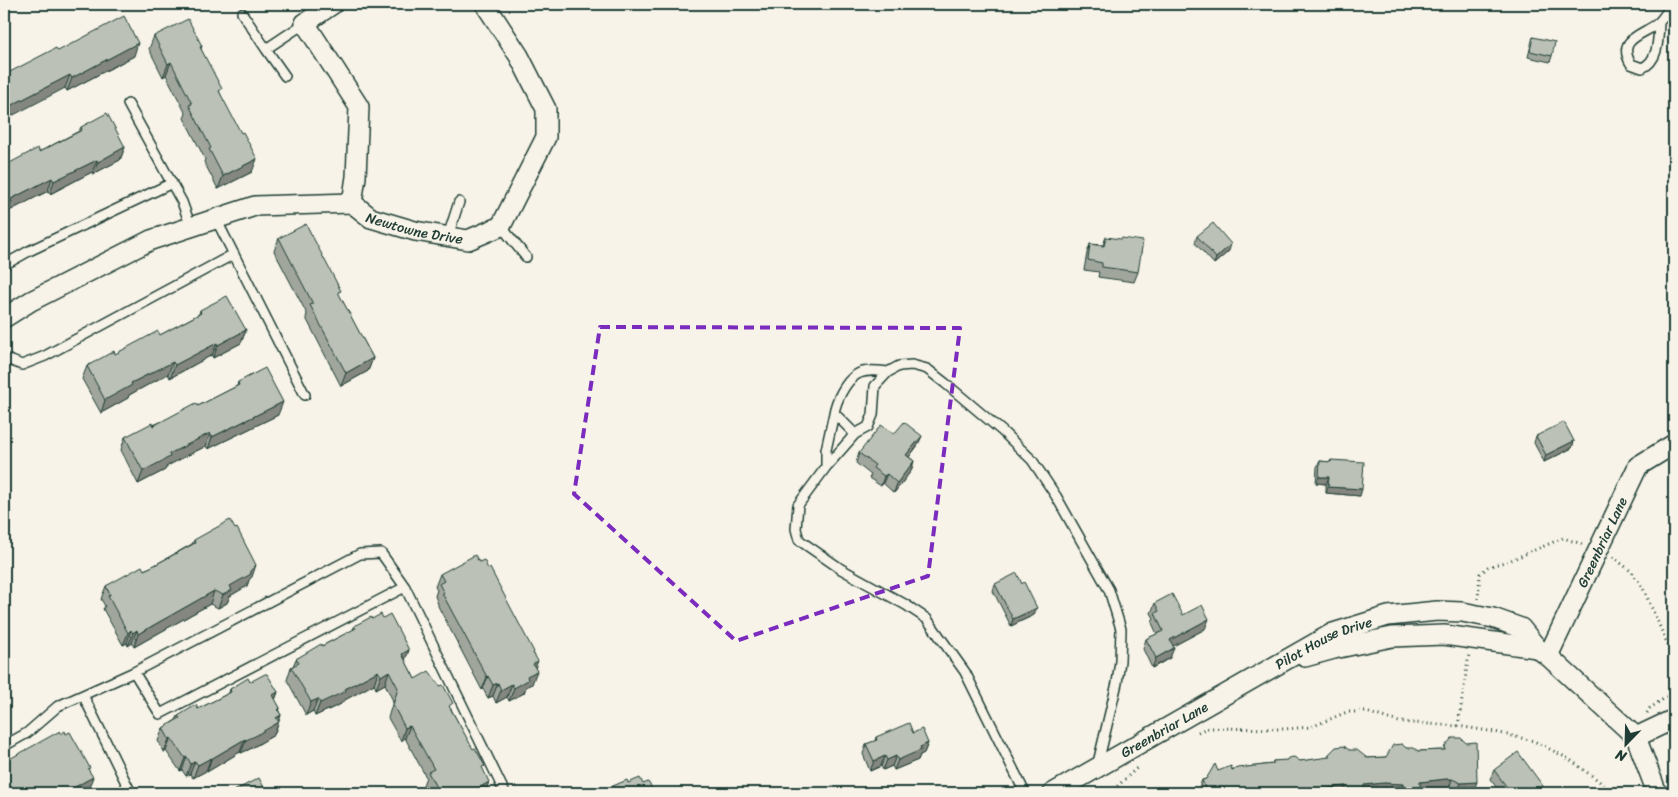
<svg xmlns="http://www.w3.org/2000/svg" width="1678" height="797" viewBox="0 0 1678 797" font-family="Sriracha,sans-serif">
<rect width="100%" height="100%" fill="#f7f3e8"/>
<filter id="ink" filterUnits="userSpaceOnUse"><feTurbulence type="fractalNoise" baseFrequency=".02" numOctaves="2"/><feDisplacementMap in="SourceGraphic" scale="10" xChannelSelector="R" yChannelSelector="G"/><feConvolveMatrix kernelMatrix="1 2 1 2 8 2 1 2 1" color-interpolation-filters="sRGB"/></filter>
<g filter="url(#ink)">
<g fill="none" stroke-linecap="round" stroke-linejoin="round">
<defs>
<path id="service" d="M242,13L266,49
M1659,23C1658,39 1659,61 1642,68L1631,64C1616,39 1642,35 1657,24C1663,19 1668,10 1672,4
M285,76L266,49L305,23
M128,104L182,202L191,227
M216,219L305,395
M501,226L526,257
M448,236L459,202
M4,265L29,251L172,183
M4,358L22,365L45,356L234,254
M834,413C836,401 845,382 856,375C864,369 878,371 888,372
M826,467V450L834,413L855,434
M134,672L160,714L405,587
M4,746L27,733L58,706L83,695
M131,793L83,695L134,672L360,554L381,553L405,587L505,793
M1025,793L965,672L927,619L906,605L841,569L799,540L796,529L798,505L826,467L855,434L868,427L873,415L875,386L888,372L899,366L912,365L927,369L945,383L1002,431L1032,460L1056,496L1109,590L1121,629L1120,661L1117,683L1097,767"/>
<g id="minor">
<path d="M333,4L305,23L359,107L356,177L352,203"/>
<path id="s1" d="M4,318L31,301L151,240L255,206L352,203L371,218L415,231L468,240L501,226L546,137V109L519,56L485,4"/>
<path id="s2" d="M1548,656L1638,466L1674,444"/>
<path d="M1305,657L1334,649L1392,637L1444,635L1537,648"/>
<path d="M1636,737L1674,719"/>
<path id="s3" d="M1053,793L1333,633L1388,616L1437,611L1462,612L1493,618L1521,628L1537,648L1548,656L1636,737L1657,793"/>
</g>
</defs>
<!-- service casing -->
<use href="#service" stroke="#1f3d34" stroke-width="12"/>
<!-- minor casing -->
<use href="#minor" stroke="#1f3d34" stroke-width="22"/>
<!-- path -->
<path stroke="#1f3d34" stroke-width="3" stroke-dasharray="1 4" stroke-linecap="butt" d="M1613,557L1632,572L1643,588L1674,659
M1478,599L1480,574L1488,567L1511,560L1563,538L1582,544
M1647,713L1650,708L1674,692
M1458,726L1469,654
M1198,732L1207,728L1285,729L1311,727L1347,712H1366L1399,722L1458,726L1495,732L1534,741L1569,759L1599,781L1612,793
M1110,793L1139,766"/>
<!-- service -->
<use href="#service" stroke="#f7f3e8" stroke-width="9"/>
<!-- minor -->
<use href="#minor" stroke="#f7f3e8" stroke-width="19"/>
</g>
<!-- wall -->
<path fill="#a1a69d" stroke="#1f3d34" d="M154,36L202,46L201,49L220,93L252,172L218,189L204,162L205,159L184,118L186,114L166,75L163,77L149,49Z
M1533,37L1552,56L1550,62L1528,57Z
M58,51L134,56L67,91L65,88Z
M81,127L125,147L120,160L93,174L92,172L50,194L48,191L9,211L8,214L4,216L39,152L79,131Z
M1197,236L1229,251L1214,264L1195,243Z
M1106,237L1138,272L1134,282L1098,277L1099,272L1084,270L1087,253L1090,244L1103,245Z
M279,238L339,295L373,358L368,371L341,386L306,318L307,314L274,251Z
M200,310L246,330L241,343L213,358L212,355L170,378L168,374L129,395L128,398L101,413L82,379L87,366L160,335L199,314Z
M238,382L278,415L208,449L206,446L167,466L165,470L138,484L121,450L125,437L198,406L237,386Z
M894,434L918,445L909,457L914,461L911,471L894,493L883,483L881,486L869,478L871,475L856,463L859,453Z
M1536,436L1574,441L1572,448L1544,462L1534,443Z
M1331,460L1360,496L1326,493V484L1316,483L1317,467L1320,461L1330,462Z
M194,540L252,577L249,580L247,586L230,596L227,603L218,608L210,604L134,647L132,643L128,646L127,643L123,645L103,609L105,606L101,599L106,586L153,566L192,544Z
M440,574L534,654L535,668L532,684L526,687L524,693L509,701L507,697L496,703L493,696L488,698L483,689L482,690L438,606V604L435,596L437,590L435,587Z
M995,584L1034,615L1011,626L993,591Z
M1155,603L1183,615L1205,629L1173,646L1170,658L1152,668L1143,649L1146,639L1157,634L1152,623L1154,618L1151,613Z
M383,618L409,650L405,660L415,679L451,709L483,770L485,793H428L423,785L426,777L405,738L401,741L388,718L393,701L385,684L376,689L374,684L343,701L341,704L315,716L313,711L306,715L287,680L291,667L293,666L296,659L353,630L354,626L372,619Z
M250,682L278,692L275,700L280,708L279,712L281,715L274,735L250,749L241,753L240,752L207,772L206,771L193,778L190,774L186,776L182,770L180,771L166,751L164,752L158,741L163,728L176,720L178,716L198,709L229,693L230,689Z
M913,733L928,743L924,753L920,755L918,760L894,770L892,766L883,770L881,766L870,771L863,754L866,744L875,741L876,737Z
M1445,746L1473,792H1457L1449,789L1419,791L1418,793H1199L1198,790L1202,780L1206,779L1218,771L1272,764L1273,761H1300L1328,758L1329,754L1349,750L1367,758L1386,757L1406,748L1418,751L1444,750Z
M1494,770L1540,793H1501L1490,779Z
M628,783L643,784L610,793L613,786Z"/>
<!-- shaded-wall -->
<path fill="#83877f" stroke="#1f3d34" d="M138,43L134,56L67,91L72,78Z
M171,62L166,75L163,77L168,64Z
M70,75L65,88L4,120V109Z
M125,147L120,160L93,174L98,162Z
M257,159L252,172L218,189L223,176Z
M97,160L92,172L50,194L54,181Z
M52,178L48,191L9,211L8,214L4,216V206L11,199Z
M1231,244L1229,251L1214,264L1216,258Z
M246,330L241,343L213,358L218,345Z
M217,343L212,355L170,378L175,365Z
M373,358L368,371L341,386L346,373Z
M173,362L168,374L129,395L128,398L101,413L105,400L131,383Z
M283,402L278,415L208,449L212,437Z
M210,433L206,446L167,466L165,470L138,484L143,471L169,454Z
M922,436L918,445L903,465L906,455Z
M1574,441L1572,448L1544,462L1546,455Z
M914,461L911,471L894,493L897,483Z
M887,474L883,483L881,486L884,476Z
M1319,477H1329L1326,484L1316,483Z
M1328,487L1362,489L1360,496L1326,493Z
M256,565L252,577L249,580L247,586L230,596L227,603L218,608L223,595L230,586L250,571Z
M214,591L210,604L134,647L138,634Z
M1037,608L1034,615L1011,626L1013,619Z
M1209,619L1205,629L1166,650L1170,640Z
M131,630L127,643L123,645L128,633Z
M137,630L132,643L128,646L133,633Z
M1174,648L1170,658L1152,668L1156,658Z
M409,650L404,663L402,654Z
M538,661L533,673L537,671L532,684L526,687L524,693L509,701L514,688L533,664Z
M378,671L374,684L343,701L341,704L315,716L320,703Z
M389,671L385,684L376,689L381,676Z
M488,676L483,689L482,690L487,677Z
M498,683L493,696L488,698L493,685Z
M512,684L507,697L496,703L501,690Z
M278,692L273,705V695Z
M318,699L313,711L306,715L311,702Z
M280,708L277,718L281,715L274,735L250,749L241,753L246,740L278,710Z
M410,726L405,738L401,741L405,728Z
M171,738L166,751L164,752L169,739Z
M245,739L240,752L207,772L211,759Z
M928,743L924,753L920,755L918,760L894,770L898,760L920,747Z
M885,756L881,766L870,771L874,761Z
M896,756L892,766L883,770L887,760Z
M187,757L182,770L180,771L185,758Z
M211,758L206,771L193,778L198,765Z
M195,761L190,774L186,776L191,764Z
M93,777L88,790L82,793H64Z
M1446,779H1452L1449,789L1419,791L1418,793H1401L1403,788L1420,782Z
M489,782L485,793H470Z
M1477,782L1473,792H1457L1461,783Z
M1384,783L1403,784L1399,793H1346L1347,791L1364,785Z
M1346,786L1343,793H1306L1308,790Z
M1543,786L1540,793H1533Z
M1265,789L1263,793H1252Z"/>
<!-- building -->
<path fill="#bbc1b6" stroke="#1f3d34" d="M124,16L138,43L72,78L70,75L4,109V75L56,48L58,51Z
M188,19L202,46L200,47L222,89L219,91L241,133L243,132L257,159L223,176L209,149L211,148L189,105L192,104L171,62L168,64L154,36Z
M1533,37L1555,42L1552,56L1530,51Z
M107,113L125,147L98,162L97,160L54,181L52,178L11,199L12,202L4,206V166L38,148L39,152L82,130L81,127Z
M1213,223L1231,244L1216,258L1197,236Z
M306,224L341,291L338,292L373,358L346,373L310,305L313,304L279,238Z
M1106,237L1121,239L1122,238L1143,241L1138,272L1102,267V263L1088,260L1090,244L1104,246Z
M227,296L246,330L218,345L217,343L175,365L173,362L131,383L132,385L105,400L87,366L114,351L115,354L158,331L160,335L201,313L200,310Z
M265,368L283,402L212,437L210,433L169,454L170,457L143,471L125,437L152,423L153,426L196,403L198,406L239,385L238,382Z
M904,422L922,436L906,455L914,461L897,483L887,474L884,476L873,468L875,465L859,453L881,425L894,434Z
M1564,422L1574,441L1546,455L1536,436Z
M1331,460L1364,462L1362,489L1328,487L1329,477H1319L1320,461L1331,462Z
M230,520L235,529L237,528L256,565L250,571L251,574L230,586L232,590L223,595L214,591L138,634L137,630L133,633L131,630L128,633L108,596L110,595L106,586L142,566L144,570L153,566L195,543L194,540Z
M475,555L479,562L484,560L488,569L490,568L534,652L533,653L538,661L533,664L537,671L527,676L528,680L514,688L512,684L501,690L498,683L493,685L488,676L487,677L442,593H444L439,584L444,581L440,574Z
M1017,573L1022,584L1024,582L1037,608L1013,619L995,584Z
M1172,594L1183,615L1202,605L1209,619L1170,640L1174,648L1156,658L1146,639L1163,631L1155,613L1159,611L1155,603Z
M381,614L383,618L390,614L409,650L402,654L415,679L429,671L440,686L443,685L453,703L449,706L473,749L475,748L485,766L482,767L489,782L470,793L468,790L462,793H439L428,772L434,769L410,726L405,728L393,705L398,688L389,671L381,676L378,671L345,689L346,691L320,703L318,699L311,702L291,667L299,663L296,659L321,644L322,646L356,628L354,626L371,617L372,619Z
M265,674H267L278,692L273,695L280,708L278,710L281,715L276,718L279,722L255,736L246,740L245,739L211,759V758L198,765L195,761L191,764L187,757L185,758L171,738L169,739L163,728L180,718L178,716L196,705L198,709L231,692L230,689L248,678L250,682Z
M909,723L913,733L922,729L928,743L920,747L921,750L898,760L896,756L887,760L885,756L874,761L866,744L877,740L876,737Z
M60,731L61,734L65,731L66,734L70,732L90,768L88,769L93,777L64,793H4V762Z
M1452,738H1461L1466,743L1476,742L1477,782L1461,783L1452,779H1446L1420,782V787L1403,788V784L1384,783L1364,785V789L1347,791L1346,786L1308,790V793H1288V792L1276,793H1265V789L1252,793H1207L1202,780L1206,779L1215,764L1218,771L1231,766L1232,770L1238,768L1273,764V761L1287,760L1288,758L1294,757L1300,761L1329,757V754L1336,747L1344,746L1349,750H1357L1367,758L1386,757L1393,745L1402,744L1406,748H1414L1418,751L1445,750V746Z
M1518,752L1543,786L1533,793H1505L1509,790L1494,770Z
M259,778L267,793H230Z
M640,778L643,784L648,782L655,793H610L615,791L613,786L627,780L628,783Z"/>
</g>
<!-- marked area -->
<path fill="none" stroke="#7b2cbf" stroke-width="4" stroke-dasharray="10 6" stroke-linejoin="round" d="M600,327L960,328L928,576L736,641L574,494Z"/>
<g text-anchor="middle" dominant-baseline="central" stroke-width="4" stroke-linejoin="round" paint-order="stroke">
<!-- street labels -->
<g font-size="14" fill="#1f3d34" stroke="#f7f3e8">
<text stroke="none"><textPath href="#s1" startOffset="442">Newtowne Drive</textPath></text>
<text stroke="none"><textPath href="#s2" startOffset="126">Greenbriar Lane</textPath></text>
<text stroke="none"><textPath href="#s3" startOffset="310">Pilot House Drive</textPath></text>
<text stroke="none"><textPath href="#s3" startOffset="128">Greenbriar Lane</textPath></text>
</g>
</g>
<!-- margin -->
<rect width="1678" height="797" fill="none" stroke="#f7f3e8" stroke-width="20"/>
<rect x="10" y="10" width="1658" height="777" fill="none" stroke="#1f3d34" stroke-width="2" filter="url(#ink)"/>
<!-- north arrow -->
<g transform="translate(1626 744) rotate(203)" stroke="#f7f3e8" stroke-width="4" paint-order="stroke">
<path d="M0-4L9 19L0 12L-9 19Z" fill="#1f3d34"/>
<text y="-8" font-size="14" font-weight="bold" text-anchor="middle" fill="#1f3d34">N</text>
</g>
</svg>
